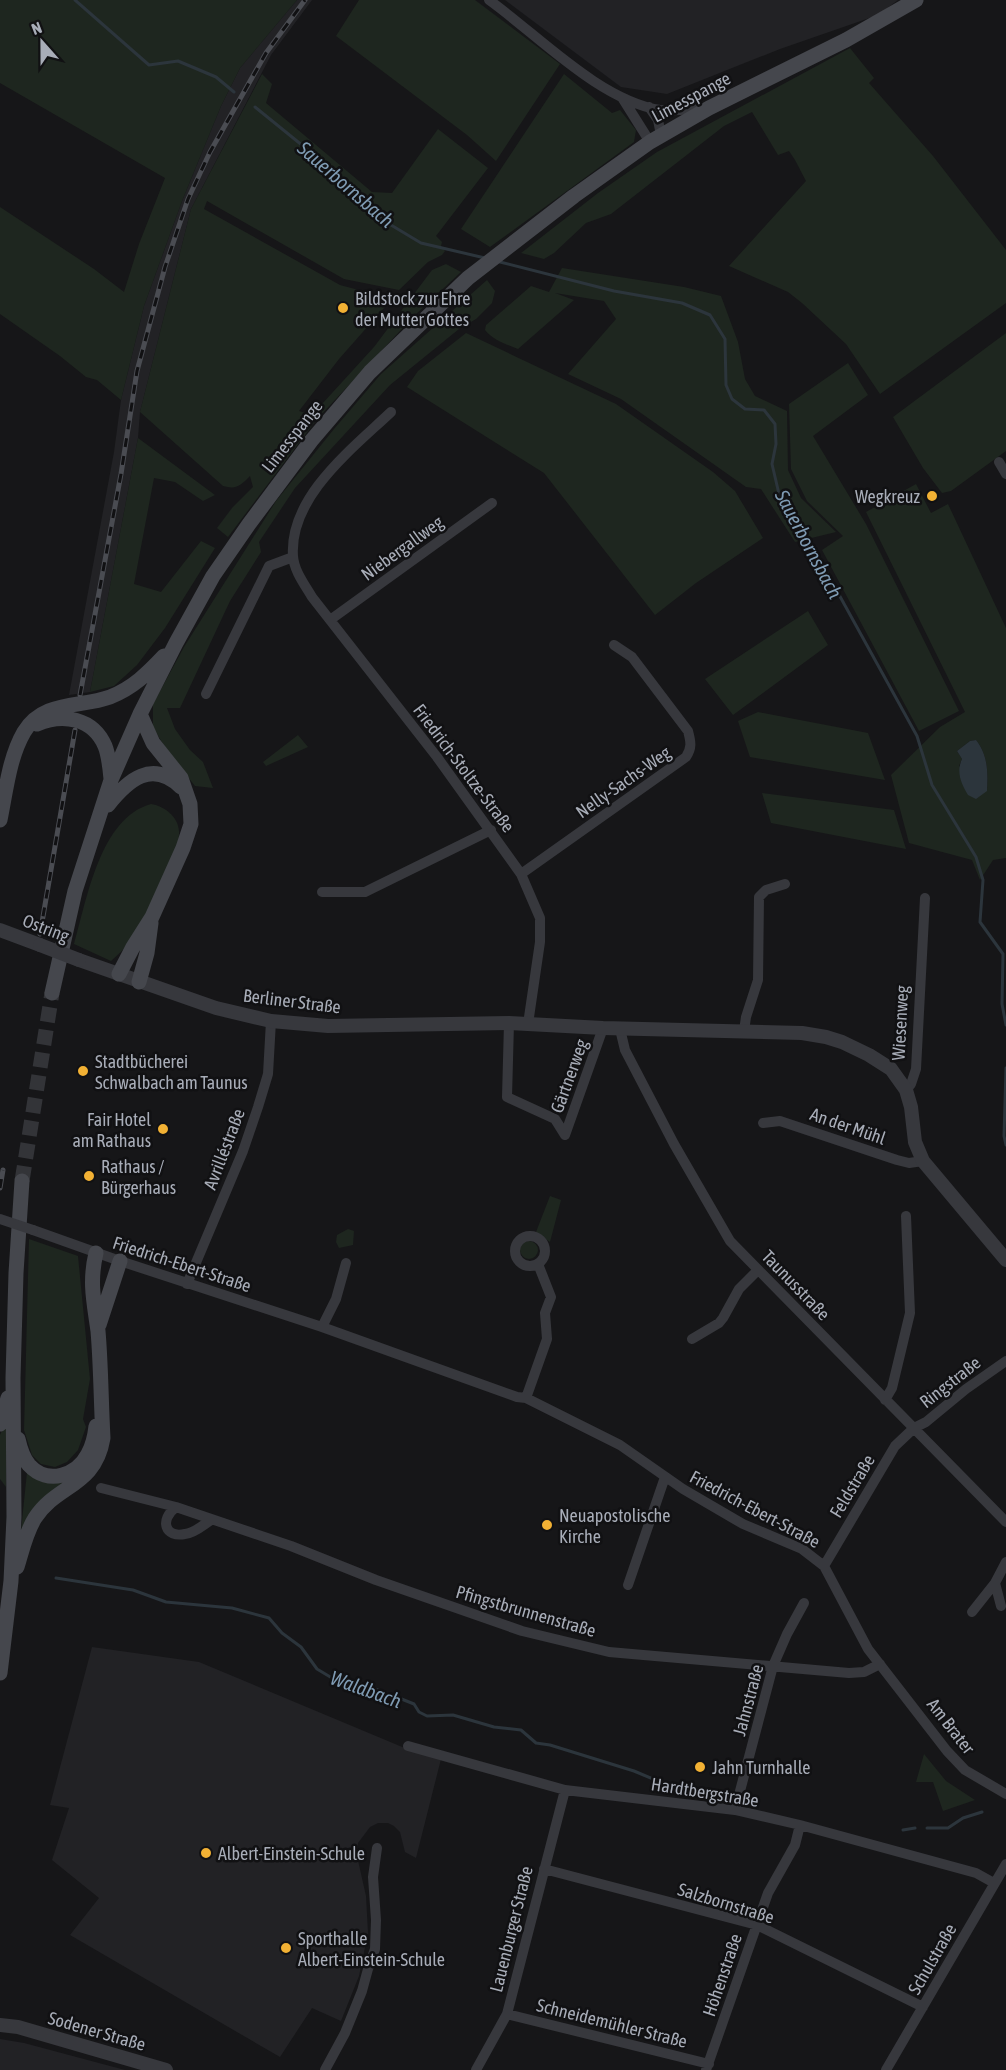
<svg xmlns="http://www.w3.org/2000/svg" width="1006" height="2070" viewBox="0 0 1006 2070" font-family="'Asap Condensed',sans-serif">
<rect width="100%" height="100%" fill="#161618"/>
<!-- built -->
<path fill="#222225" d="M297,0H312L271,55L191,209L140,412L138,438L90,692L69,695L114,452L121,400L144,306L182,201L221,106L240,68Z
M505,0H898L878,15L780,49L667,94L621,87Z
M92,1647L199,1662L407,1749L441,1759L416,1858L405,1852L400,1832L394,1826L388,1823H378L370,1827L358,1843L357,1856L366,1896L368,1933L359,1976L341,2021L312,2008L280,2057L70,1935L99,1898L52,1860L69,1808L50,1805Z
M0,2039L24,2043L125,2070H0Z"/>
<!-- green -->
<path fill="#1e261f" fill-rule="evenodd" d="M0,0H297L240,68L221,106L182,201L144,306L121,400L97,380L86,377L60,356L0,314V207L94,269L124,292L139,244L165,178L0,83Z
M359,0H475L560,64L496,161L467,135L336,36Z
M850,48L874,78L869,83L933,156L1006,250V303L880,394L846,344L802,303L788,292L729,266L806,181L795,160L789,151L778,155L752,112L724,126L611,214L586,223L554,253L544,259L521,253L598,193L657,152Z
M262,74L272,84L266,103L372,192L392,193L438,129L488,168L436,236L442,242L441,246L445,251L442,255L428,262L399,290L344,279L207,201L204,209L340,285L392,299L339,359L299,411L312,415L374,347L432,270L446,264L461,272L415,315L317,419L228,537L217,528L232,508L253,487L250,476C241,485 237,490 223,486L140,412L191,209Z
M564,74L612,113L620,110L636,130L634,142L490,247L461,229Z
M562,268L684,287L721,296L738,342L745,379L755,396L787,411L788,470L801,498L836,532L795,542L761,489L746,487L621,399L568,374L616,319L604,301L555,293L574,300L518,349C506,344 494,341 485,330L486,325L531,286L549,292Z
M487,280L495,291L492,303L476,319L459,329L390,385L295,488L259,542L261,552L230,601L180,708H167L175,729L190,750L203,762L213,788L195,786L166,749L153,727V704L184,647L276,501L334,429L381,374Z
M466,333L616,404L713,472L735,491L763,538L696,583L655,615L544,473L407,387L418,371Z
M1006,333V451L951,491L942,493L923,468L893,417Z
M848,363L868,395L813,436L866,524L959,711L919,731L822,550L843,536L807,501L791,469L789,404Z
M138,438L215,495L203,501L175,482L154,478L134,584L161,592L201,541L215,548L165,628L137,665L114,686L90,692Z
M916,484L931,513L948,504L1006,628V858L993,860L980,880L972,860L909,843L891,775L940,727L965,712L866,512ZM976,740C988,755 988,772 987,791L959,766L962,759L957,751L970,741Z
M808,611L828,645L733,715L705,679Z
M758,712L868,733L885,780L750,757L738,721Z
M298,735L308,747L266,766L263,762Z
M762,793L894,810L906,849L771,823Z
M151,804C164,806 178,816 179,831C181,856 146,920 130,941C125,948 118,955 111,961L74,944C87,899 100,818 151,804Z
M550,1196L561,1200L550,1242L536,1232Z
M348,1229L354,1231L353,1245L339,1248L336,1242L337,1235Z
M29,1239L78,1256L90,1379L83,1419L86,1427L78,1450L67,1462L55,1467L41,1464L32,1455L24,1430Z
M520 1250a9 9 0 1 1 18 0a9 9 0 1 1-18 0Z
M7,1420L6,1487L0,1479V1435Z
M27,1472C48,1490 60,1481 83,1473L21,1531Z
M924,1754L946,1781L975,1800L943,1811L933,1782H916Z"/>
<!-- water -->
<path fill="#2c353c" d="M976,740C988,755 988,772 987,791L976,799L968,795C961,783 956,772 962,759L957,751L970,741Z"/>
<g fill="none" stroke-linecap="round" stroke-linejoin="round">
<!-- stream -->
<path stroke="#2c353c" stroke-width="3" d="M75,0L149,65L178,61L216,77L234,92
M255,107L324,163L381,219L421,243L485,258
M500,262L614,291L682,303L710,315L725,339L726,385L732,399L745,409L764,410L775,424L776,444L772,464L779,494L800,524L917,736L932,785L976,857L983,880L980,922L1003,954L1002,1004L1006,1025
M1006,1068L1004,1136L1006,1145
M56,1578L133,1590L166,1602L232,1608L269,1618L282,1633L301,1647L317,1669L332,1678L351,1680L399,1698L414,1704L419,1712L427,1716L453,1715L494,1727L521,1730L536,1743L550,1745L634,1771L672,1787L720,1800
M927,1828H948L963,1818L982,1812
M903,1830L915,1828"/>
<!-- secondary-tunnel -->
<path stroke="#333438" stroke-width="15" stroke-dasharray="15 8" stroke-linecap="butt" d="M22,1181L52,993"/>
<!-- minor -->
<path stroke="#37383d" stroke-width="10" d="M489,0C538,35 599,100 660,110C674,112 691,109 706,108
M623,99L650,142
M649,107L658,120L661,135
M391,412C352,449 289,497 293,556C294,571 305,585 312,597L437,757L521,874L540,918V942L528,1024
M999,462L1006,474
M330,620L492,503
M206,694L269,566L293,557
M521,874L686,757C692,748 691,742 688,731L632,657L614,645
M322,892H365L491,830
M509,1023L507,1097L555,1119L565,1135
M620,1029L625,1050L674,1144L730,1241L1006,1522
M744,1031L746,1017L758,980L759,897L766,890L785,884
M906,1090L911,1084L916,1069L925,898
M763,1123L780,1121L897,1160L909,1163L923,1161
M565,1135L603,1028
M33,1230L120,1261L322,1327L517,1397L526,1398L620,1445L683,1489L743,1524L802,1549L824,1566L868,1649L947,1751L965,1770L1006,1794
M515 1251a15 15 0 1 1 30 0a15 15 0 1 1-30 0Z
M187,1284L243,1151L258,1107L268,1074L271,1021
M322,1327L336,1299L346,1263
M692,1339L719,1323L723,1318L739,1289L758,1270
M526,1398L547,1339L545,1313L551,1297L538,1264
M885,1400L892,1388L910,1313L906,1216
M101,1488L176,1507
M211,1520C203,1525 195,1533 185,1534C165,1538 159,1520 176,1507L291,1546L376,1580L522,1631L609,1652L849,1673L864,1672L880,1664
M824,1566L895,1446L914,1428L926,1422L966,1389L1006,1361
M995,1583L1001,1606
M628,1585L665,1477
M972,1612L995,1583L1006,1562
M408,1746L565,1790L735,1810L800,1825L976,1873L994,1883
M735,1810L773,1666L787,1634L804,1603
M544,1869L757,1925L923,2007
M507,2014L709,2064
M325,2070L345,2033L362,1991L368,1969L375,1949L376,1920L373,1877L377,1848
M476,2070L507,2014L565,1790
M706,2070L768,1893L795,1845L800,1825
M886,2070L1006,1864"/>
<!-- tertiary -->
<path stroke="#37383d" stroke-width="14" d="M0,930L40,945
M79,960L216,1008L271,1021L328,1026L509,1023L603,1028L802,1033L826,1037L842,1042L869,1055L891,1069L906,1090L911,1107L915,1142L923,1161L1006,1260
M0,2025L18,2027L166,2070"/>
<!-- secondary -->
<path stroke="#45474d" stroke-width="15" d="M37,724C63,713 93,718 105,746C109,756 110,768 111,779
M108,805C128,780 152,759 181,787
M0,820C6,791 9,758 24,732C43,700 80,708 110,697C133,688 148,673 164,656
M119,974L133,947L152,917L183,848L191,824L190,804L181,778L153,743L140,714
M139,982L147,953L151,923
M52,993L75,891L111,780L140,714L176,643L213,576L249,524L311,441L370,372L468,278L574,196L650,142L709,108L846,40L916,0
M99,1325L120,1261
M0,1424L8,1398
M18,1439C20,1448 23,1458 29,1465C48,1486 77,1475 88,1454C93,1445 95,1435 96,1426
M17,1567C22,1551 26,1532 35,1518C57,1484 95,1487 103,1438C101,1402 101,1366 98,1331C94,1302 89,1282 96,1253
M0,1673L11,1581L14,1517L13,1378L16,1273L22,1181"/>
<defs>
<path id="rail" d="M80,695L121,474L137,371L165,267L188,199L210,152L266,53L305,0
M40,934L75,730
M0,1188L3,1170"/>
</defs>
<!-- rail casing -->
<use href="#rail" stroke="#4a4c52" stroke-width="5"/>
<!-- rail -->
<use href="#rail" stroke="#111113" stroke-width="3" stroke-dasharray="9" stroke-linecap="butt"/>
<!-- minor-bridge -->
<path stroke="#37383d" stroke-width="10" d="M0,1219L33,1230"/>
<!-- tertiary-bridge -->
<path stroke="#37383d" stroke-width="14" d="M40,945L79,960"/>
</g>
<!-- markers -->
<g fill="#f2b134" stroke="#111113" stroke-width="2">
<circle cx="343" cy="308" r="6"/>
<circle cx="932" cy="496" r="6"/>
<circle cx="83" cy="1071" r="6"/>
<circle cx="163" cy="1129" r="6"/>
<circle cx="89" cy="1176" r="6"/>
<circle cx="547" cy="1525" r="6"/>
<circle cx="700" cy="1767" r="6"/>
<circle cx="206" cy="1853" r="6"/>
<circle cx="286" cy="1948" r="6"/>
</g>
<g text-anchor="middle" dominant-baseline="central" stroke-width="5" stroke-linejoin="round" paint-order="stroke">
<!-- street labels -->
<g font-size="18" fill="#a8adb8" stroke="#111113">
<text transform="translate(691 97) rotate(-28)">Limesspange</text>
<text transform="translate(292 436) rotate(-52)">Limesspange</text>
<text transform="translate(402 548) rotate(-36)">Niebergallweg</text>
<text transform="translate(464 768) rotate(53)">Friedrich-Stoltze-Straße</text>
<text transform="translate(623 782) rotate(-35)">Nelly-Sachs-Weg</text>
<text transform="translate(46 928) rotate(21)">Ostring</text>
<text transform="translate(292 1001) rotate(7)">Berliner Straße</text>
<text transform="translate(900 1023) rotate(-87)">Wiesenweg</text>
<text transform="translate(569 1076) rotate(-70)">Gärtnerweg</text>
<text transform="translate(848 1126) rotate(19)">An der Mühl</text>
<text transform="translate(224 1149) rotate(-69)">Avrilléstraße</text>
<text transform="translate(182 1264) rotate(18)">Friedrich-Ebert-Straße</text>
<text transform="translate(796 1285) rotate(46)">Taunusstraße</text>
<text transform="translate(950 1382) rotate(-38)">Ringstraße</text>
<text transform="translate(852 1486) rotate(-59)">Feldstraße</text>
<text transform="translate(755 1509) rotate(28)">Friedrich-Ebert-Straße</text>
<text transform="translate(526 1611) rotate(16)">Pfingstbrunnenstraße</text>
<text transform="translate(748 1700) rotate(-75)">Jahnstraße</text>
<text transform="translate(951 1726) rotate(52)">Am Brater</text>
<text transform="translate(705 1792) rotate(9)">Hardtbergstraße</text>
<text transform="translate(726 1903) rotate(17)">Salzbornstraße</text>
<text transform="translate(511 1929) rotate(-76)">Lauenburger Straße</text>
<text transform="translate(932 1959) rotate(-60)">Schulstraße</text>
<text transform="translate(722 1975) rotate(-71)">Höhenstraße</text>
<text transform="translate(612 2023) rotate(14)">Schneidemühler Straße</text>
<text transform="translate(97 2031) rotate(16)">Sodener Straße</text>
</g>
<!-- poi labels -->
<g font-size="18" fill="#a8adb8" stroke="#111113" text-anchor="start">
<text x="355" y="298">Bildstock zur Ehre<tspan x="355" dy="21">der Mutter Gottes</tspan></text>
<text x="920" y="496" text-anchor="end">Wegkreuz</text>
<text x="95" y="1061">Stadtbücherei<tspan x="95" dy="21">Schwalbach am Taunus</tspan></text>
<text x="151" y="1119" text-anchor="end">Fair Hotel<tspan x="151" dy="21">am Rathaus</tspan></text>
<text x="101" y="1166">Rathaus /<tspan x="101" dy="21">Bürgerhaus</tspan></text>
<text x="559" y="1515">Neuapostolische<tspan x="559" dy="21">Kirche</tspan></text>
<text x="712" y="1767">Jahn Turnhalle</text>
<text x="218" y="1853">Albert-Einstein-Schule</text>
<text x="298" y="1938">Sporthalle<tspan x="298" dy="21">Albert-Einstein-Schule</tspan></text>
</g>
<!-- water labels -->
<g font-size="20" font-style="italic" fill="#7f9bb3" stroke="#111113">
<text transform="translate(346 184) rotate(41)">Sauerbornsbach</text>
<text transform="translate(809 544) rotate(62)">Sauerbornsbach</text>
<text transform="translate(366 1689) rotate(20)">Waldbach</text>
</g>
</g>
<!-- north arrow -->
<g transform="translate(42 42) rotate(339)" stroke="#111113" stroke-width="4.5" paint-order="stroke">
<path d="M0-4.5L10 22L0 15L-10 22Z" fill="#a8adb8"/>
<text y="-9" font-size="16" font-weight="bold" text-anchor="middle" fill="#a8adb8">N</text>
</g>
</svg>
